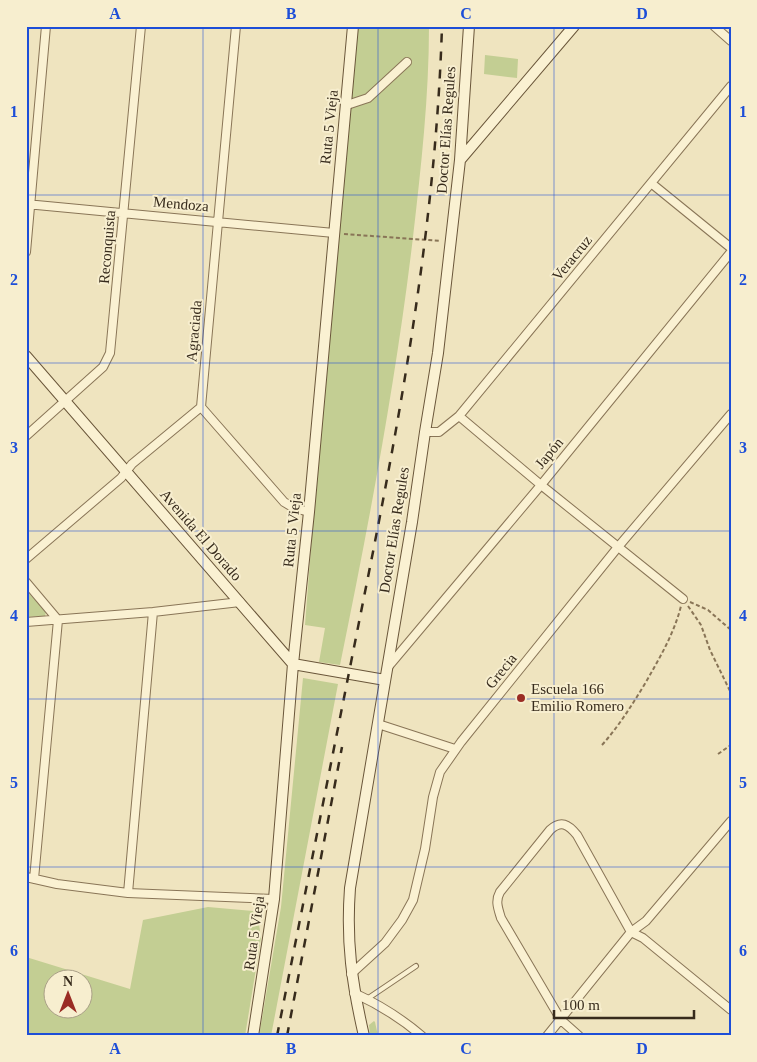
<svg xmlns="http://www.w3.org/2000/svg" width="757" height="1062" viewBox="0 0 757 1062" font-family="Georgia,serif">
<rect width="100%" height="100%" fill="#efe4bf"/>
<!-- green -->
<path fill="#c3ce93" fill-rule="evenodd" d="M356,26H429C429,97 421,167 413,237C396,381 369,523 340,665L319,662L325,628L305,625L329,315Z
M485,55L518,59L517,78L484,74Z
M26,590L46,612L45,616L26,617Z
M303,678L338,684L271,1036H259L281,907Z
M208,907L253,911L259,924L261,938L245,1036H26V957L130,989L143,920ZM52,980H82V1010H52Z
M374,1021L375,1022L378,1036H370L369,1025Z"/>
<g fill="none" stroke-linecap="round" stroke-linejoin="round">
<defs>
<path id="lane" d="M367,999L416,966"/>
<path id="street" d="M714,26L731,41
M347,105L368,98L407,62
M651,183L731,248
M26,204L334,233
M26,252L46,26
M201,407L284,502L294,508L309,512
M459,416L541,485L683,599
M425,432H439L459,416L731,86
M26,436L103,367L110,353L141,26
M26,559L121,478L132,464L201,407L236,26
M26,582L58,620L34,879
M26,622L153,612L240,602
M388,667L541,485L731,252
M378,724L455,749
M26,877L57,884L128,893L274,899
M128,893L153,612
M351,974L385,943L402,920L413,900L425,849L433,797L440,772L461,742L618,547L731,414
M354,993C378,1004 402,1019 422,1036
M547,1036L631,932L646,921L731,821
M579,1036L561,1020L501,918C498,908 495,901 500,892L550,830C561,820 568,824 577,835L631,932L643,938L731,1010"/>
<path id="secondary" d="M460,160L574,26
M26,356L293,664L385,680
M253,1036L274,899L293,664L309,512L353,26
M364,1036C352,984 346,942 350,888L412,522L425,432L438,353L460,160L469,26"/>
</defs>
<!-- lane casing -->
<use href="#lane" stroke="#897557" stroke-width="6"/>
<!-- street casing -->
<use href="#street" stroke="#897557" stroke-width="10"/>
<!-- secondary casing -->
<use href="#secondary" stroke="#6a563a" stroke-width="12"/>
<!-- path -->
<path stroke="#897557" stroke-width="2" stroke-dasharray="4 2.5" stroke-linecap="butt" d="M344,234L441,241
M690,602L708,610L731,630
M688,606L701,625L710,650L731,693
M602,745C619,726 632,705 646,682C660,657 674,634 681,606
M718,754L731,745"/>
<!-- lane -->
<use href="#lane" stroke="#faf1d2" stroke-width="4"/>
<!-- street -->
<use href="#street" stroke="#faf1d2" stroke-width="8"/>
<!-- secondary -->
<use href="#secondary" stroke="#faf1d2" stroke-width="10"/>
<!-- rail -->
<path stroke="#372b1c" stroke-width="2.5" stroke-dasharray="9 9" stroke-linecap="butt" d="M277,1036C306,889 335,743 364,597C402,408 436,219 442,26
M287,1036L342,747"/>
</g>
<!-- grid -->
<path fill="none" stroke="#1d4ed8" stroke-width="1" stroke-opacity="0.55" d="M203,26V1036M378,26V1036M554,26V1036M26,195H731M26,363H731M26,531H731M26,699H731M26,867H731"/>
<!-- markers -->
<circle fill="#9a2c24" stroke="#f7eecf" stroke-width="2" cx="521" cy="698" r="5"/>
<g text-anchor="middle" dominant-baseline="central" stroke-width="4" stroke-linejoin="round" paint-order="stroke">
<!-- street labels -->
<g font-size="15" fill="#372b1c" stroke="#f7eecf">
<text transform="translate(329 127) rotate(-84)">Ruta 5 Vieja</text>
<text transform="translate(446 130) rotate(-86)">Doctor Elías Regules</text>
<text transform="translate(181 204) rotate(5)">Mendoza</text>
<text transform="translate(107 247) rotate(-85)">Reconquista</text>
<text transform="translate(572 258) rotate(-51)">Veracruz</text>
<text transform="translate(194 331) rotate(-85)">Agraciada</text>
<text transform="translate(549 453) rotate(-51)">Japón</text>
<text transform="translate(292 530) rotate(-84)">Ruta 5 Vieja</text>
<text transform="translate(394 530) rotate(-81)">Doctor Elías Regules</text>
<text transform="translate(201 535) rotate(49)">Avenida El Dorado</text>
<text transform="translate(501 671) rotate(-51)">Grecia</text>
<text transform="translate(254 933) rotate(-82)">Ruta 5 Vieja</text>
</g>
<!-- poi labels -->
<g font-size="15" fill="#372b1c" stroke="#f7eecf" text-anchor="start">
<text x="531" y="689">Escuela 166<tspan x="531" dy="17">Emilio Romero</tspan></text>
</g>
</g>
<!-- border -->
<rect width="757" height="1062" fill="none" stroke="#f7eecf" stroke-width="55"/>
<!-- north arrow -->
<g transform="translate(68 994)"><circle r="24" fill="#f7eecf" stroke="#aaa087"/>
<path d="M0-4L9 19L0 12L-9 19Z" fill="#9a2c24"/>
<text y="-8" font-size="14" font-weight="bold" text-anchor="middle" fill="#372b1c">N</text>
</g>
<!-- scale -->
<path d="M554 1010v8h140v-8" fill="none" stroke="#372b1c" stroke-width="2.5"/>
<text x="562" y="1010" font-size="15" fill="#372b1c" stroke="#f7eecf" stroke-width="4" paint-order="stroke">100 m</text>
<rect x="28" y="28" width="702" height="1006" fill="none" stroke="#1d4ed8" stroke-width="2"/>
<g font-size="16" text-anchor="middle" font-weight="bold" fill="#1d4ed8">
<text x="115" y="19">A</text>
<text x="291" y="19">B</text>
<text x="466" y="19">C</text>
<text x="642" y="19">D</text>
<text x="14" y="117">1</text>
<text x="743" y="117">1</text>
<text x="14" y="285">2</text>
<text x="743" y="285">2</text>
<text x="14" y="453">3</text>
<text x="743" y="453">3</text>
<text x="14" y="621">4</text>
<text x="743" y="621">4</text>
<text x="14" y="788">5</text>
<text x="743" y="788">5</text>
<text x="14" y="956">6</text>
<text x="743" y="956">6</text>
<text x="115" y="1054">A</text>
<text x="291" y="1054">B</text>
<text x="466" y="1054">C</text>
<text x="642" y="1054">D</text>
</g>
</svg>
